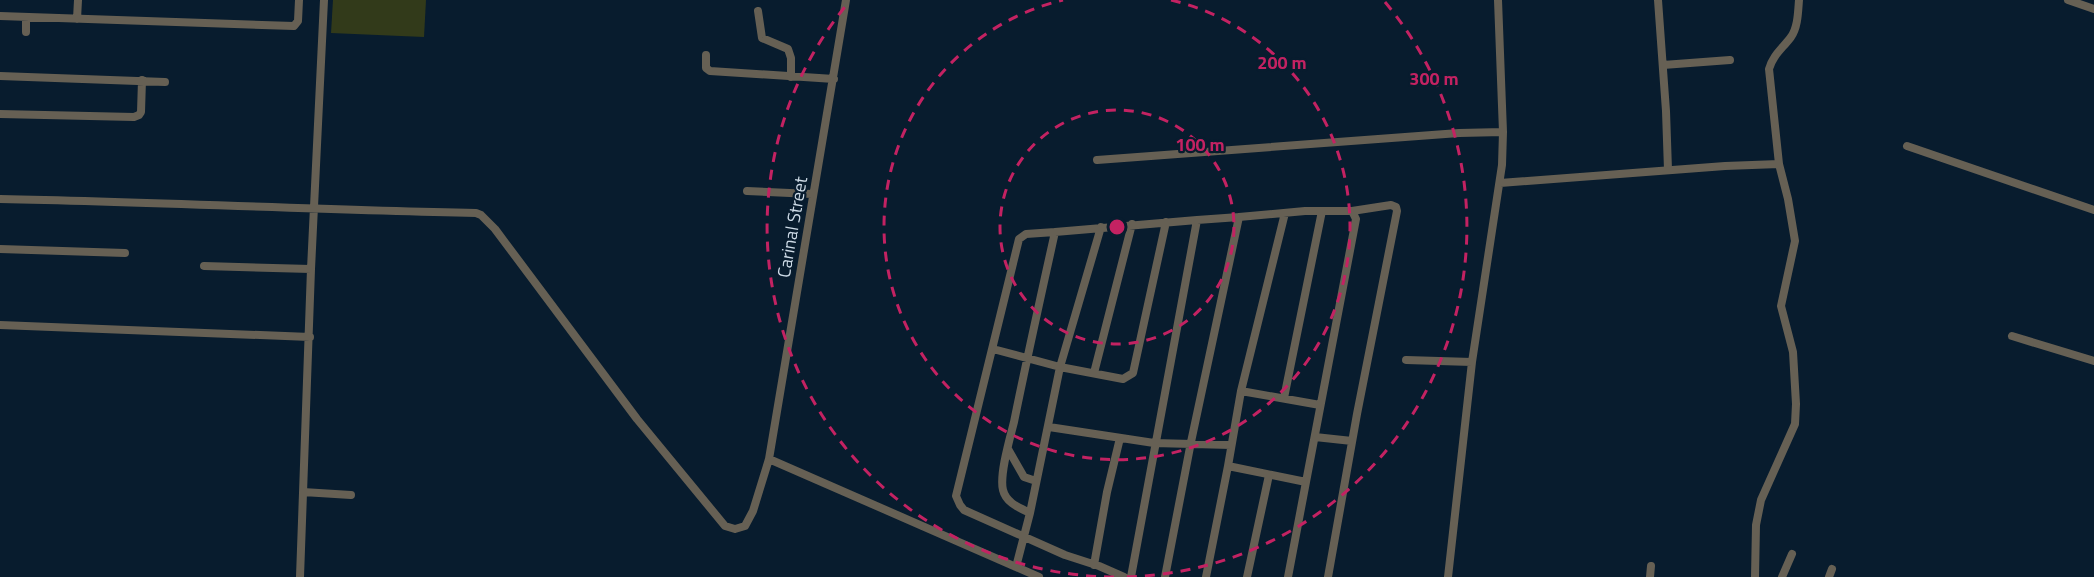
<svg xmlns="http://www.w3.org/2000/svg" width="2094" height="577" viewBox="0 0 2094 577" font-family="'Titillium Web',sans-serif">
<rect width="100%" height="100%" fill="#081c2e"/>
<!-- green -->
<path fill="#323a1a" d="M333,0H426L424,37L331,33Z"/>
<g fill="none" stroke-linecap="round" stroke-linejoin="round">
<!-- minor -->
<path stroke="#666054" stroke-width="8" d="M1658,0L1666,111L1668,170
M2068,0L2094,9
M758,11L762,38L788,49L791,58V77
M0,16L294,26L298,21L299,0
M77,19L78,0
M26,32V17
M706,55V68L710,71L834,79
M1663,65L1730,60
M0,76L165,82
M0,114L134,117L139,115L141,112L142,80
M1907,146L2094,210
M1097,160L1459,133L1503,132
M1779,164L1769,69C1773,55 1782,49 1791,37C1798,27 1798,12 1799,0
M1500,183L1725,166L1779,164L1788,199L1795,241L1781,306L1793,352L1796,404L1795,424L1761,500L1756,525L1755,577
M747,191L812,194
M0,199C159,202 317,210 476,213L481,215L495,229L637,419L725,526L735,529L745,526L753,511L769,459L1039,577
M1239,217L1305,211H1352L1356,219L1306,482
M1101,227L1060,367L1123,379L1133,373L1166,222
M1055,232L1026,234L1019,239L956,496L960,505L964,510L1065,555L1099,566L1124,577
M0,249L125,253
M204,266L311,269
M0,325L310,337
M2012,336L2094,361
M993,349L1060,367L1030,513L1016,567
M1406,360L1472,362
M1094,373L1132,224
M1241,391L1320,405
M1284,398L1322,211
M1049,427L1154,443L1231,445
M1315,437L1352,441
M1008,449L1024,477L1036,481
M769,459L846,0
M1228,466L1241,391L1285,213
M303,492L351,495
M1030,513C1020,508 1006,503 1003,490C999,475 1010,438 1014,422C1027,358 1041,295 1055,232L1197,220
M1094,565L1107,492L1120,438
M300,577L311,269L324,0
M1131,577L1197,220L1239,217L1191,442L1165,577
M1206,577L1228,466L1306,482L1288,577
M1247,577L1269,475
M1328,577L1357,414L1397,211L1396,207L1391,205L1352,211
M1448,577L1472,362L1502,165L1503,132L1498,0
M1650,577L1651,566
M1782,577L1792,554
M1829,577L1832,569"/>
</g>
<!-- distance rings -->
<g fill="none" stroke="#c32262" stroke-width="3" stroke-dasharray="10 8">
<circle cx="1117" cy="227" r="117"/>
<path d="M1171 0A233 233 0 1 1 1063 0"/>
<path d="M1114 577A350 350 0 0 1 849 2M1385 2A350 350 0 0 1 1120 577"/>
</g>
<g text-anchor="middle" dominant-baseline="central" stroke-width="4.5" stroke-linejoin="round" paint-order="stroke">
<!-- street labels -->
<g font-size="18" fill="#cedbe7" stroke="#081c2e">
<text transform="translate(792 227) rotate(-80)">Carinal Street</text>
</g>
</g>
<circle cx="1117" cy="227" r="9" fill="#c32262" stroke="#081c2e" stroke-width="3"/>
<g font-size="18" text-anchor="middle" font-weight="bold" fill="#c32262" stroke="#081c2e" stroke-width="4.5" stroke-linejoin="round" paint-order="stroke">
<text x="1282" y="69">200 m</text>
<text x="1434" y="85">300 m</text>
<text x="1200" y="151">100 m</text>
</g>
</svg>
